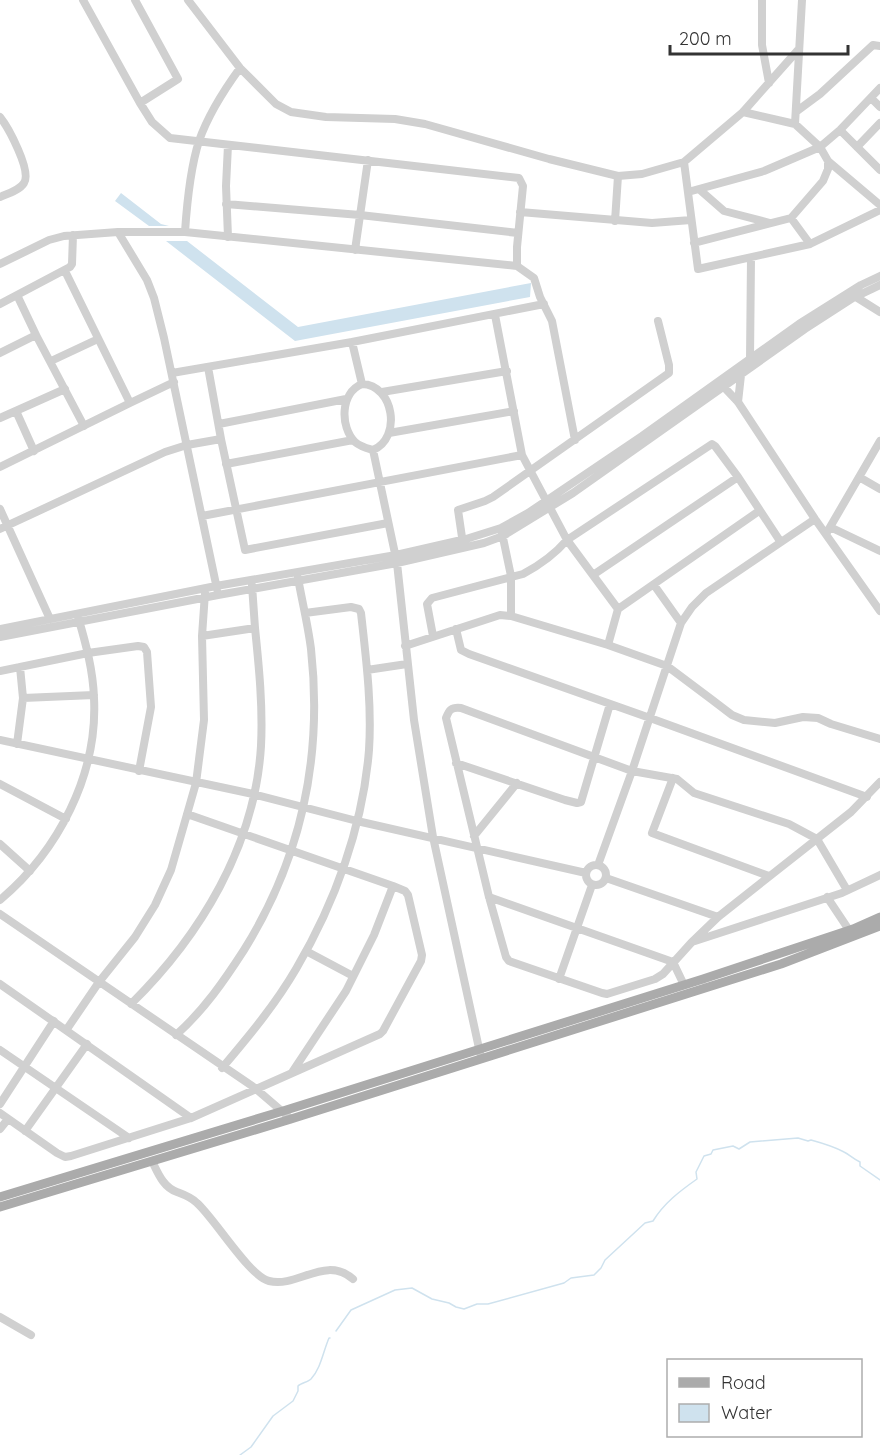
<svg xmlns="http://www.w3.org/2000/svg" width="880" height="1455" viewBox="0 0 880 1455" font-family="Quicksand,sans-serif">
<rect width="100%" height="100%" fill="#fff"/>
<!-- water -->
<path fill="#cfe2ee" d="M121,193L161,224L169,226H149L115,201Z
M166,241H187L298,327L531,283L530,297L295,341Z"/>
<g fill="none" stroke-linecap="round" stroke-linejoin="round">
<!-- stream -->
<path stroke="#cfe2ee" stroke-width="1.5" d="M336,1331L351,1310L395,1290L412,1288L432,1299L449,1303L456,1307L464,1309L477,1304H488L564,1283L571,1278L594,1275L601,1268L605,1260L645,1223L653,1221C664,1203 680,1191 697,1179L696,1172L704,1156L711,1154L713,1150L733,1146L739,1149L750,1142L798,1138L808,1141L811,1140C822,1143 833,1146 844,1152C850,1155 853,1159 860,1162V1166L880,1180
M240,1455L251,1447L273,1416L293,1401L298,1391V1386C301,1383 308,1382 311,1379C321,1368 323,1352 329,1338H330"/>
<!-- minor -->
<path stroke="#d0d0d0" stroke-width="8" d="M83,0L140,103L152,122L170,138L519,178L523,186L517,247V266
M135,0L178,79L140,103
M188,0L240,68L276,104L291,112L326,117L395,119L425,124L549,159L618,176L642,174L684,162L743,112L798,50
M762,0V45L769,83
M871,98L880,107
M797,111L820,94L873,45L880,46
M743,112L795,124L820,147L828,161L880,205
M0,117C8,127 32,171 24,183C20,190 7,194 0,197
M795,124L802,0
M840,130L880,170
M857,147L880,123
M684,162L698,269L810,244L880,210
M700,190L724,211L770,223
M688,192L764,171L820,147L840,130L880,88
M226,204L360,215L518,233
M520,212L652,223L691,220
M791,218L810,244
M615,221L618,176
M118,232H185L517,266L534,278L540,297L552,321L575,440
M185,232C187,202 190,169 199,141C208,115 224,90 240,68
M228,237L226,186L228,145
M694,243L791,218L823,181L828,169V161
M355,250L368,160
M0,264L49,240L64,236L118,232L147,280L154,298L164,338L217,589
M856,297L880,312
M0,304L70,267L72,264L73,235
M495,315L522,455L567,540L618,609
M36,335L84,426
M352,342L362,384
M0,353L36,335L17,295
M750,359L751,258
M51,361L98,339
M208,367L221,439L245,550L388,523
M172,373L352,342L544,304
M362,384C394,385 402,438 373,450C366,448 361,447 355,442C340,427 340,393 362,384Z
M721,384L738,402L815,519L880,611
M382,392L507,371
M738,402L741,375
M130,403L174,382
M16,411L34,451
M0,418L65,389
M219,424L346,399
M389,433L514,411
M373,450L397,563L414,720L433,837L480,1053
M226,464L353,440
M0,467L130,403L65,271
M859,477L880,489
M0,509L50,619
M202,516L522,455
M830,527L880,551
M0,529L165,452L187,445L221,439
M502,533L511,576V616
M826,534L880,441
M463,544L458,510L485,501L493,497L669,373V365L658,321
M593,575L738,477
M252,585L255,628
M654,585L681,623
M0,629L216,586L396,555L466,539L501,528L528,513L642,436L799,324L861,285L880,276
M456,629L461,650L469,654L650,718L867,797
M433,636L427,604L432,598L523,574C540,565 555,554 567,540L712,444L715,446L738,477L780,541
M0,637L218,595L397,563L484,543L503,536L573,493L805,329L853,298L880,285
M608,645L618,609L759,511
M405,646L500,615L511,616L608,645L667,666L711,699L732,715L744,720L775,723L803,717L818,718L831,724L880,739
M367,670L407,664
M0,671L88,653L138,646L144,647L147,652L151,707L139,771
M23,698L94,695
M0,740L253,794L357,821L586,873
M17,744L23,698L20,667
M456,763L565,800L577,803L581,802L610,704
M673,778L652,833L769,876
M0,784L66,819
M474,836L517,783
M0,844L30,871
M586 875a10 10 0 1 1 20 0a10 10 0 1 1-20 0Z
M598,865L632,771L681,623L692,607L706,593L815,519
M606,878L718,917
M847,890L817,839L789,824L694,793L677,779L632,771L461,708C451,707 449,710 446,718L489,897L506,957L509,961L602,993L607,994L655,979L663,974L691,943L718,917L851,812L880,782
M489,897L673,962L684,985
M827,897L849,930
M0,900C58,851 98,775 94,698C93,670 86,644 78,617
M0,914L255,1088L291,1119
M695,941L842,893L880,875
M306,951L353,976
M559,979L592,885
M0,984L191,1118
M131,1004C200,936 255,846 261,746C263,707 259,667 255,628L202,636L205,593
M67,1029L99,982L135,937L155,905L171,870L196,783L204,720L202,636
M176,1035C204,1010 224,981 244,950C302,857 323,758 311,649C308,625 302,601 298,578
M0,1050L129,1138
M222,1068C249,1036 275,1005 296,969C335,903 363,826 369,750C372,704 366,658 361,613L359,609L351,607L305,613
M293,1071L346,991L374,935L393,886
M0,1104L54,1021
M0,1113L57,1153L65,1157L71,1156L191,1118L380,1034L383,1031L421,961L422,955L408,895L405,891L393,886L187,814
M0,1129L8,1119
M25,1131L87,1044
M152,1161C158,1173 163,1187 177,1192C185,1195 191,1197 197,1203C215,1219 249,1276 269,1281C298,1288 325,1255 353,1279
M0,1317L31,1335"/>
<!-- major -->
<path stroke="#ababab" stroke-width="9" d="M0,1197L283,1111L703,979L853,929L880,917
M0,1207L291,1119L781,964L880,926"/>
</g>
<!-- legend -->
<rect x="667" y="1359" width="195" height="78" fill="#ffffff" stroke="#adadad" stroke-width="1.5"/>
<rect x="679" y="1378" width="30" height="9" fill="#ababab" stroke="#adadad" stroke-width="1.5"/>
<text x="721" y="1389" font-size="18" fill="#333333">Road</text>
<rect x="679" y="1404" width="30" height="18" fill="#cfe2ee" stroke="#adadad" stroke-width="1.5"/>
<text x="721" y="1419" font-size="18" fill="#333333">Water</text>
<!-- scale -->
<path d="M670 45v9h178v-9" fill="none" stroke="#333333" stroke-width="3"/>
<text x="679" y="45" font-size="18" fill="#333333" stroke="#ffffff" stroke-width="4.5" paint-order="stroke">200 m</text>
</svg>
